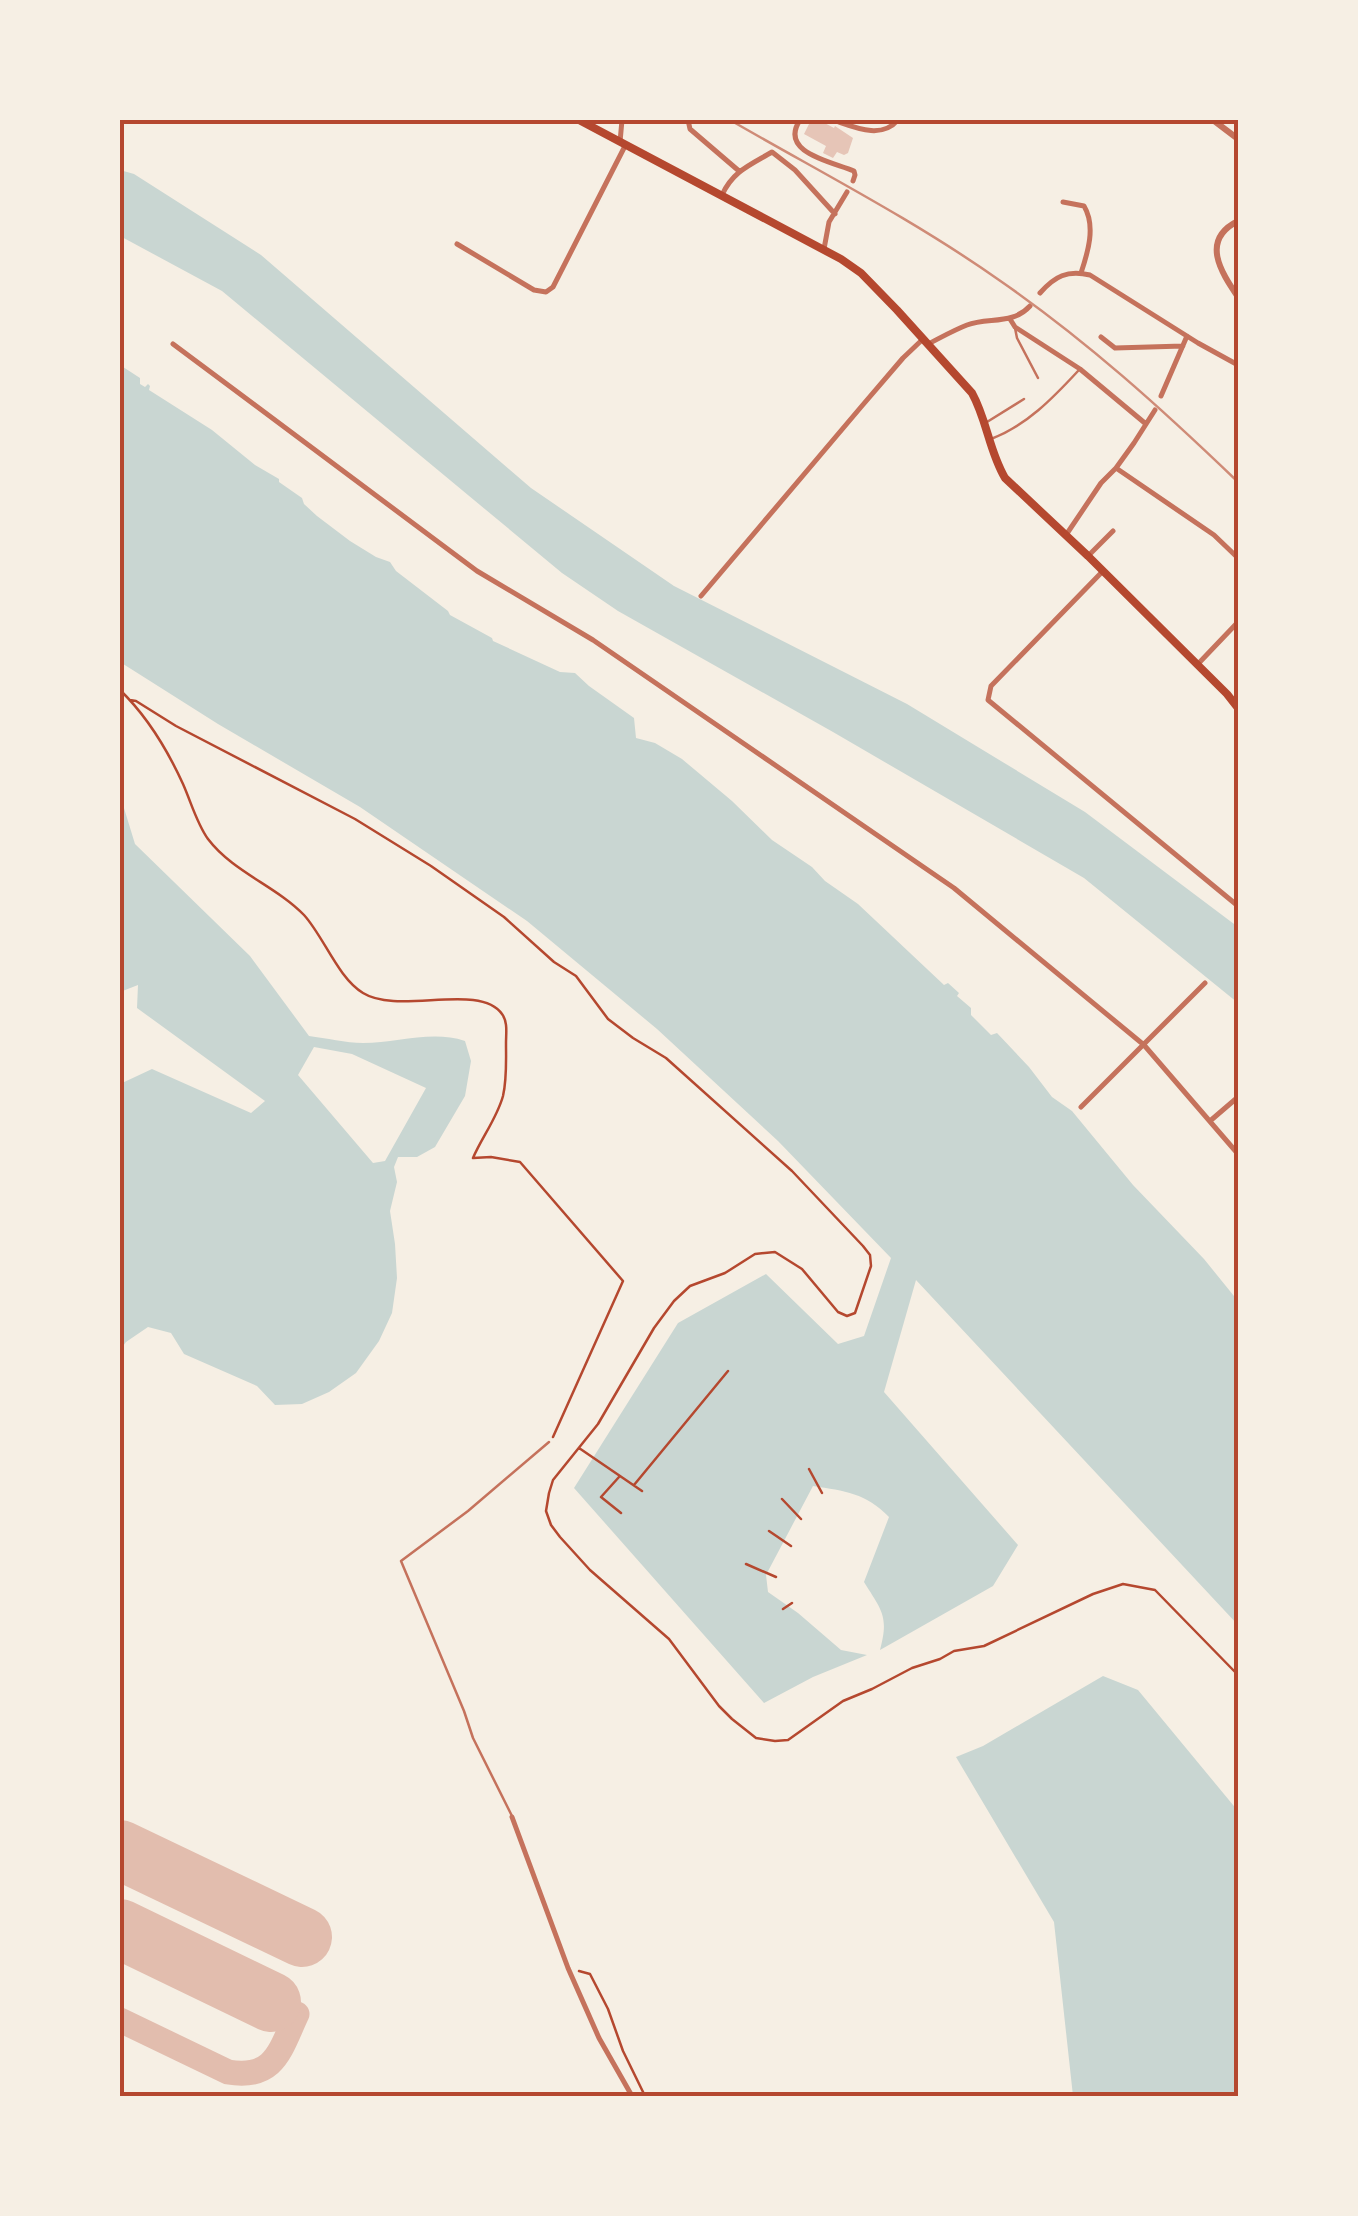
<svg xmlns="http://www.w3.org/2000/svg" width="1358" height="2216" viewBox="0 0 1358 2216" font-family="Cabin,sans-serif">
<rect width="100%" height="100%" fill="#f6efe4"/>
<!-- water -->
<path fill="#c9d6d2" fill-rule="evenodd" d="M120,170L134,174L261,255L531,488L674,586L907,704L1085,812L1238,927V1003L1084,878L833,732L618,611L562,573L222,291L120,236Z
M120,365L140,378V384L145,387L148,384L150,386L149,390L212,430L255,465L279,479V482L302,498L304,504L317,516L350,541L376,557L390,562L396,571L448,611L450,615L492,638L493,641L560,672L575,673L589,686L634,718L636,738L655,743L682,759L732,801L772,840L812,867L825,881L858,904L944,985L948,983L959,993L957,996L971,1008V1015L991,1035L997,1033L1029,1067L1052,1097L1072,1111L1133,1185L1204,1259L1238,1301V1625L916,1280L884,1392L1018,1545L993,1586L880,1650C889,1616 882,1611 864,1582L889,1517C866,1493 845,1491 813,1486L766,1575L768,1592L798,1613L841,1650L867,1655L813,1677L764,1703L574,1488L678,1323L766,1274L838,1344L864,1336L891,1258L778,1141L657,1029L527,921L360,807L218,724L120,662Z
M120,795L135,844L250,956L309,1036C326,1038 346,1043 363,1043C397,1043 432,1030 465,1041L471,1061L465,1096L435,1147L417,1157H398L394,1167L397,1182L390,1211L395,1244L397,1278L392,1313L379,1341L356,1373L329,1392L302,1404L275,1405L257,1386L184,1354L171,1333L148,1327L126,1342L120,1350V1084L152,1069L251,1113L265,1101L137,1008L138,985L120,992ZM314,1047L352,1054L426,1088L385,1161L373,1163L298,1075Z
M1103,1676L1138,1690L1238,1811V2096H1073L1054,1922L956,1757L983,1746Z"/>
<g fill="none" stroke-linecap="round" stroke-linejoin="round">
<!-- taxiway -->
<path stroke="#e2bdae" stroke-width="25" d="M120,2020L228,2072C275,2080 280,2050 297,2014L271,2002"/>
<!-- runway -->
<path stroke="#e2bdae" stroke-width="60" d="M120,1850L302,1937
M120,1929L271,2002"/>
</g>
<!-- building -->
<path fill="#e6c5b7" d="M811,120H819L834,128L835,126L853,138L848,153L844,155L837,152L833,158L823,153L826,146L804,134Z"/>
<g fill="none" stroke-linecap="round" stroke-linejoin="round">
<!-- path -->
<path stroke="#b5482f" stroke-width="2.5" d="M120,690C148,717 167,749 183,784C191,802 197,824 208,839C233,872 276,886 304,915C324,937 338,978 363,993C398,1015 480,982 502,1014C508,1022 506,1033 506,1043C506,1061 507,1079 503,1096C497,1118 482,1137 473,1158L491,1157L520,1162L623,1281L553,1437
M130,700L136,701L176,726L355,819L431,866L504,917L554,962L576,976L608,1019L633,1038L666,1058L792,1171L863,1246L870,1255L871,1266L855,1313L847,1316L838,1312L802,1269L775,1252L755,1254L725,1273L690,1286L674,1301L654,1328L598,1424L553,1480L549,1493L546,1511L551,1525L560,1537L590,1570L669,1639L719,1706L732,1719L756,1738L775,1741L788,1740L843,1701L872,1689L912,1668L940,1659L954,1651L984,1646L1093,1594L1123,1584L1155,1590L1238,1675
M579,1448L642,1491
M809,1469L822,1493
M619,1477L601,1497L621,1513
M634,1485L728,1371
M782,1499L801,1519
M769,1531L791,1546
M746,1564L776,1577
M783,1609L792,1603
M579,1971L590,1974L608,2009L623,2051L645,2096"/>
<!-- service -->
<path stroke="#c5725c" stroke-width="2.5" d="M1015,328L1017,338L1038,378
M987,422L1024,399
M991,439C1026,426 1053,398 1078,371
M512,1816L473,1738L464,1711L401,1561L468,1511L549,1442"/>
<!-- minor -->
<path stroke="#c5725c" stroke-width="5" d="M688,120L690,129L739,171
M800,120C778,153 833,162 854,171L855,175L853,181
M833,120C854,127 881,140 898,120
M620,142L622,120
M722,195C733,171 750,165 772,152L795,170L835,214
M1063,202L1084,206C1096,226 1088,252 1081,273
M457,244L534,290L546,292L553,287L625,146
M824,249L829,222L847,192
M1040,293C1055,276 1067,270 1090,275L1198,343L1238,365
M1010,319L1015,327L1080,369L1146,424
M1101,337L1115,348L1183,346
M173,344L477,571L593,640L954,888L1144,1045L1238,1154
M928,344C940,338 954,330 967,325C988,317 1013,325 1030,306
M1161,396L1187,336
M1116,468L1214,535L1238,558
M1066,535L1101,483L1116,468L1134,443L1155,410
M1088,556L1113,531
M1102,572L991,686L988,700L1238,906
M701,596L861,407L903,358L923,339
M1197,665L1238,622
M1081,1107L1205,983
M1210,1121L1238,1097
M512,1817L568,1968L599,2038L632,2096"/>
<!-- tertiary -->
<path stroke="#c5725c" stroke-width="6" d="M1213,120L1238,139
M1238,221C1200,240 1221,272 1238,297"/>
<!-- primary -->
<path stroke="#b5482f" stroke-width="8" d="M579,120L841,259L861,273L897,310L972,393C987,420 989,451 1005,478L1088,556L1227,694L1238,708"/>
<!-- rail -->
<path stroke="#cf8b77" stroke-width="2.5" d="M730,120C820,172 914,220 999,280C1086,340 1162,409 1238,482"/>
</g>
<!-- border -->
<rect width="1358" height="2216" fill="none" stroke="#f6efe4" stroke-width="245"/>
<rect x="122" y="122" width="1114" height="1972" fill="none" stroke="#b5482f" stroke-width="4"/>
</svg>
